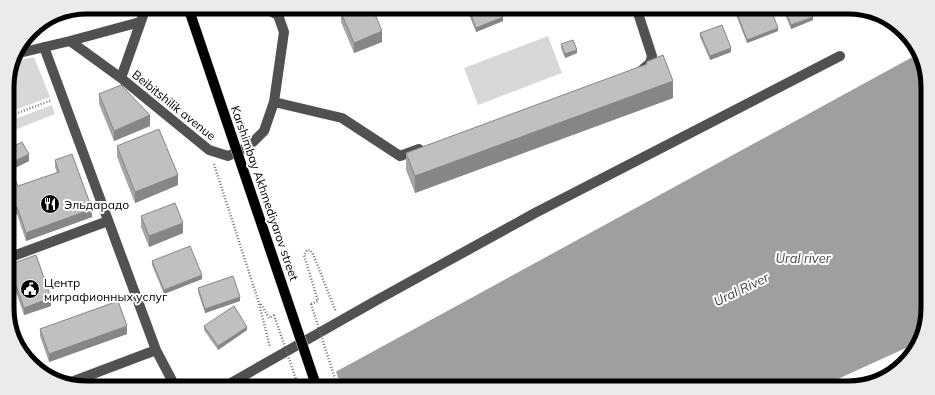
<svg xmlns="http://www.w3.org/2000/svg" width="935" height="395" viewBox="0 0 935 395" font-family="Mulish,sans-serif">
<rect width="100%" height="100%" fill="#fff"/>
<!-- green -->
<path fill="#d8d8d8" d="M548,36L562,73L478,105L464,68Z
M34,57L50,97L7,113V82L12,62Z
M52,105L55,114L7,133V122Z"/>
<!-- water -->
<path fill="#9f9f9f" d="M918,54L927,77L928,308L922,338L919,342L818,388H306Z"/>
<!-- pier -->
<path fill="#fff" d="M335,369L342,388H304L305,386Z"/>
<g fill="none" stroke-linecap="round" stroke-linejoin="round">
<!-- path -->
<path stroke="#737373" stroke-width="2.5" stroke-dasharray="1 2" stroke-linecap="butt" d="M7,117L52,100
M214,164L258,300L270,347
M261,304L269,318L274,315
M311,304L318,301L304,255L307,250H310L313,254L336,312"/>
<!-- minor -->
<path stroke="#515151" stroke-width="10" d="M234,7L243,10L257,7
M263,7L278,15
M636,7L652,56L650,63L643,69
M278,15L287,7
M70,41L121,78L209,150L228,156L248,147L264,131L274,102L284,32L278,15
M44,47L156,350L66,384
M15,54L70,41L140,22
M121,78L146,7
M274,102L342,118L400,156L419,149
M8,258L108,221
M156,350L176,388
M222,388L377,300L535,213L840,56"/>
<defs>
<path id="major-bridge" d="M188,7L317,388"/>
</defs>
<!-- major-bridge casing -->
<use href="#major-bridge" stroke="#dbdbdb" stroke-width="11" stroke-linecap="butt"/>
<!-- path-bridge -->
<path stroke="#737373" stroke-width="2.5" stroke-dasharray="1 2" stroke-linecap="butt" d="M311,304L338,388
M274,315L299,388"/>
<!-- major-bridge -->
<use href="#major-bridge" stroke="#000" stroke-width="10"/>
</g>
<!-- wall -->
<path fill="#a5a5a5" d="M466,7H499L503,21L476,32Z
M782,7H809L813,20L791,29Z
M736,11L778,31L747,43L736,15Z
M341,12L382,42L354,53L341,22Z
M700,33L731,52L710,60L700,37Z
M561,44L577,53L565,58L561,48Z
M646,62L673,98L415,193L406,170V153L646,65Z
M99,94L150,126L114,141L99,104Z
M117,146L178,185L135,203L117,157Z
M8,149L29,161L11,170L18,186L57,173L55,167V160L92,217L26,241L17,214L8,218Z
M141,216L183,233L149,247L141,227Z
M152,261L202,279L164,294L152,265Z
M9,265L51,306L24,315L9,272Z
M198,288L240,301L205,313L198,292Z
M204,326L247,330L218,350L204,330Z
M40,329L127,334L49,362L40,336Z"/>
<!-- shaded-wall -->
<path fill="#868686" d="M523,7H533L523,11Z
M503,17V21L476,32V28Z
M813,17V20L791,29V25Z
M778,28V31L747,43V40Z
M382,31V42L354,53V43Z
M731,48V52L710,60V56Z
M577,50V53L565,58V54Z
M673,81V98L415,193V176Z
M150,115V126L114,141V131Z
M29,154V161L9,171V164Z
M178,175V185L135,203V192Z
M17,207V214L8,218V210Z
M92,209V217L26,241V233Z
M183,223V233L149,247V236Z
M202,275V279L164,294V290Z
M240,297V301L205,313V309Z
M51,298V306L24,315V308Z
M127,326V334L49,362V354Z
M247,327V330L218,350V346Z"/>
<!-- building -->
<path fill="#c0c0c0" stroke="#868686" d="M353,7H372L382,31L354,43L341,12Z
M468,7H499L503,17L476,28Z
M747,7H770L778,28L747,40L736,11Z
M784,7H809L813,17L791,25Z
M722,25L731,48L710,56L700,33Z
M573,40L577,50L565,54L561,44Z
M663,55L673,81L415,176L406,153L647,64L646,62Z
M121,85L150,115L114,131L99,94Z
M159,129L178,175L135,192L117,146Z
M22,142L29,154L9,164L18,186L59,172L55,160L72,154L92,209L26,233L17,207L8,210V149Z
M175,203L183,223L149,236L141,216Z
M190,246L202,275L164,290L152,261Z
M36,255L51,298L24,308L9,265Z
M233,276L240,297L205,309L198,288Z
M118,301L127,326L49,354L40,329Z
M234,306L247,327L218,346L204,326Z
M125,385L126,388H115Z"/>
<!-- icons -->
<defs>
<symbol id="restaurant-disc" viewBox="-11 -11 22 22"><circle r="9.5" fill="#000" stroke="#fff"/><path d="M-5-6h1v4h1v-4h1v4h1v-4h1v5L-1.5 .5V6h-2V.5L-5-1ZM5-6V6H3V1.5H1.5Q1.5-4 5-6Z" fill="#fff"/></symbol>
<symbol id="civic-disc" viewBox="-11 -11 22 22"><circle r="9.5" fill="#000" stroke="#fff"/><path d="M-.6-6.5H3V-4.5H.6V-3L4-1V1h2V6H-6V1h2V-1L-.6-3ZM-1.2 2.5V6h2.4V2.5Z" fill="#fff"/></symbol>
</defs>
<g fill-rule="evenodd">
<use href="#restaurant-disc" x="39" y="193" width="22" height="22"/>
<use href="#civic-disc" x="19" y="278" width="22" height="22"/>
</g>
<g text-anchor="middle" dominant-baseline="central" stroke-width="4" stroke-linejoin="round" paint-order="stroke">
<!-- street labels -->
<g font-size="12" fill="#000" stroke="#fff">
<text transform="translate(174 105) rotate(39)">Beibitshilik avenue</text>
<text transform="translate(265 193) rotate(71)">Karshimbay Akhmediyarov street</text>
</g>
<!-- poi labels -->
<g font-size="12" fill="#000" stroke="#fff" text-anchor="start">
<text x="64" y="204">Эльдарадо</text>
<text x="44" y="282">Центр<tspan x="44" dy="14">миграфионных услуг</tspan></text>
</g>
<!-- water labels -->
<g font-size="13" font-style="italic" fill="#404040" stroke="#fff">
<text x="803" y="258">Ural river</text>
<text transform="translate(741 289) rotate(-26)">Ural River</text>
</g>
</g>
<!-- crop -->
<path d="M0 0H935V395H0ZM87 14H848A73 73 0 0 1 921 87V308A73 73 0 0 1 848 381H87A73 73 0 0 1 14 308V87A73 73 0 0 1 87 14Z" fill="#ebebeb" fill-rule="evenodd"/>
<path fill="none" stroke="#000" stroke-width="5" d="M87 14H848A73 73 0 0 1 921 87V308A73 73 0 0 1 848 381H87A73 73 0 0 1 14 308V87A73 73 0 0 1 87 14Z"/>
</svg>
